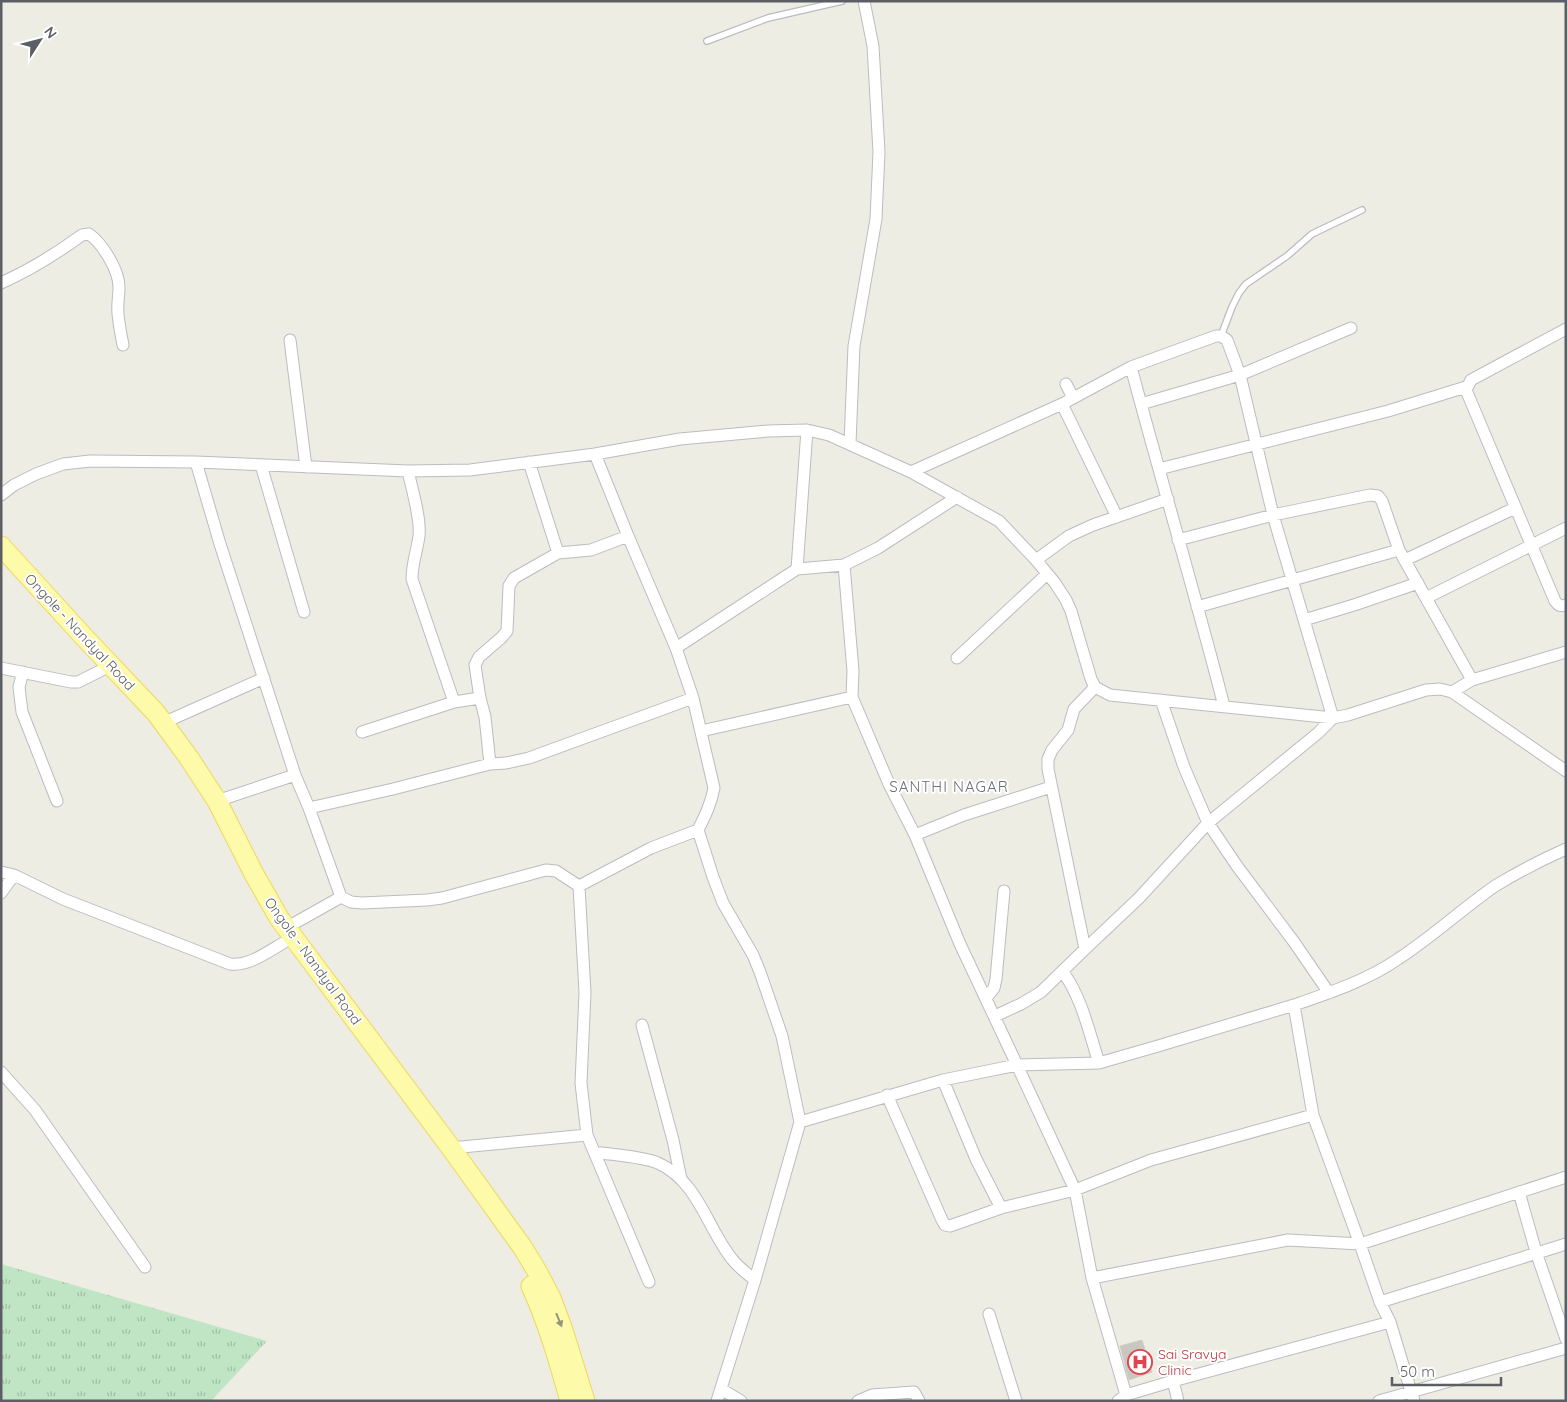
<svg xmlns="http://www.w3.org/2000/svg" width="1567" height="1402" viewBox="0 0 1567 1402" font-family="Quicksand,sans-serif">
<defs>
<pattern id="grass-tufts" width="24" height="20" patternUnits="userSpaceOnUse" patternTransform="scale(1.25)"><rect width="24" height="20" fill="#c0e5c4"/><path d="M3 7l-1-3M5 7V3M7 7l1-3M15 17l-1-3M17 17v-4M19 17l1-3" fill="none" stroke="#9fbda3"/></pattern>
</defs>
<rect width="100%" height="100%" fill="#eeede3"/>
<!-- grass -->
<path fill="url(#grass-tufts)" d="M1,1264L267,1341L211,1401H1Z"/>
<!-- building -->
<path fill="#c8c7c0" stroke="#d2cfc2" d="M1142,1340L1152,1372L1129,1380L1120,1346Z"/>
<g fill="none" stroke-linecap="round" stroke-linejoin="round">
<defs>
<path id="service" d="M707,41L768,18L842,1
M1221,336L1232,307L1239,293L1246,284L1287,256L1312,234L1362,210"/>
<path id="minor" d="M1,283C30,270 56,254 82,235L89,234C102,243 119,270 119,287C119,296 117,305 118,314C119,324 121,335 123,345
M1566,329L1471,380L1466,390L1555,601C1558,605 1560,607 1566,605
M290,340L306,467
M1131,367C1161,480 1195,593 1224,706
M1066,384L1073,398
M1062,404L1117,517
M1141,404L1240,375L1351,328
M850,443L854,346L876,219L879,152L873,46L864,1
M595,454L628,536L676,648L693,698L714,788C711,804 705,816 698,830L713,877L723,903L753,955L760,972L782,1036L800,1122L755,1280L717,1401
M196,462L220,544L295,775
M261,465L304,612
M1159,469L1388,411L1466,387
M408,471C412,489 421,519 419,536C417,551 412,563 412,579L454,702L480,698L485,717L490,764
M911,472L1062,404L1131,367L1216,336H1221L1227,340L1240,375L1273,515L1333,718L1318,733L1208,823L1139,898L1085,949L1041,992L1021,1004L995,1016
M1,495L14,485L36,474L63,464L90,461L196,462L408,471L470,470L595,454L680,439L768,431L807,430L829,435L911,472L999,521L1036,560L1055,583L1066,600L1071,611L1091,679L1095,687L1110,695L1333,718L1348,715L1426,690L1440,689L1452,692L1566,771
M1178,540L1273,515L1370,495L1378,496L1382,501L1399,550L1472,680L1452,692
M558,553L591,550L628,536
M1036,560L1069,536L1093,525L1168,499
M1405,560L1515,508
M844,565L853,671L852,697L889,784L915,835L960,944L1017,1065L1099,1063L1158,1046L1294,1005L1313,1115L1360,1244L1288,1240L1092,1278
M797,569L844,565L878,548L957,497
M1426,598L1566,528
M1197,607L1399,550
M1304,620L1354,605L1418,583
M676,648L797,569L807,430
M957,658L1047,574
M1,668L71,682H78L102,670
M23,672L19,687L22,712L57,801
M1472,680L1566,652
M480,698L475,665L479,657L501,638L507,631L509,586L514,578L558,553L529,462
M1161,700L1184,767L1208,823L1237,866L1294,942L1329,993
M163,723L264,678
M701,731L852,697
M362,732L454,702
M217,801L295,775L309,808L341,897L351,902L362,903L427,900L442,898L546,870L556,871L579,886
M309,808L393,789L490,764L506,763L529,758L693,698
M915,835L964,815L1051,787
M1,872L14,875L63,899L230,964C249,966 266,953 283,943
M1,893L14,875
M286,928L341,897
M1085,949L1048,769V759L1052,750L1068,730L1074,709L1095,687
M1063,972C1082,998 1089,1032 1099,1063
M986,998L994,988L996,979L1004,891
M1294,1005C1329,993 1368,980 1398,959C1432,937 1462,909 1495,886C1518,872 1541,860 1566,849
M642,1025L673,1140L681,1179
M1,1072L35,1110L145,1267
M943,1080L976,1159L1001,1208
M887,1095L942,1220L945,1225L950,1226L1001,1208L1075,1190L1151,1160L1313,1115
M800,1122L943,1080L1017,1065L1075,1190L1092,1278L1126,1395
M587,1135L581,1083L585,993L579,886L651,848L698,830
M451,1148L587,1135L649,1282
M594,1152C613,1155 640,1156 658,1163C698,1181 707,1228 732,1259C738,1267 746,1273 755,1280
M1519,1192L1536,1252L1566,1339
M1380,1302L1566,1244
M989,1314L1016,1401
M1390,1322L1380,1302L1360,1244L1566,1177
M1173,1381L1390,1322L1414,1401
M721,1389L741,1401
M858,1401L872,1395L914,1392L919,1401
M1118,1401L1126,1395L1173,1381L1178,1401
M1379,1401L1566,1348"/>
<path id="primary" d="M1,546L84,637L156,713L189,758L217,801L254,874L279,918L451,1148L523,1248L538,1273L551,1298L563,1330L585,1401
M531,1286C548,1323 559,1362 570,1401"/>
</defs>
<!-- service casing -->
<use href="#service" stroke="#bbbcc2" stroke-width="8"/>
<!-- minor casing -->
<use href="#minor" stroke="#bbbcc2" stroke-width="13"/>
<!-- primary casing -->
<use href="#primary" stroke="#efd75b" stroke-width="21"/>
<!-- service -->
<use href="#service" stroke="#fff" stroke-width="5.5"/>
<!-- minor -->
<use href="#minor" stroke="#fff" stroke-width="11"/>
<!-- primary -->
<use href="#primary" stroke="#fdfaa9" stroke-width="19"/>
</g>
<!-- one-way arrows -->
<defs><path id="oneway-solid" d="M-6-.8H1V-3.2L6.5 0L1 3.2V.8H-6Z" transform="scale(1.25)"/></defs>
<use fill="#94957c" href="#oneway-solid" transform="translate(559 1320) rotate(68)"/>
<!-- icons -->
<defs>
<symbol id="hospital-ring" viewBox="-11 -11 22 22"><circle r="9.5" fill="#fff" stroke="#e0444e" stroke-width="1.5"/><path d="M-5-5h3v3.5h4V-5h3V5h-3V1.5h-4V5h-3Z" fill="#e0444e"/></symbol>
</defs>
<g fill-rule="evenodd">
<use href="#hospital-ring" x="1126" y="1348" width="28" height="28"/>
</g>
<g text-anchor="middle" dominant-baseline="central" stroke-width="4" stroke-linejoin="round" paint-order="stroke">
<!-- street labels -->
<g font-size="14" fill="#5b5e64" stroke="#fff">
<text transform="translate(80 632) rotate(47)">Ongole - Nandyal Road</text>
<text transform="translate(313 961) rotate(54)">Ongole - Nandyal Road</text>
</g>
<!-- health labels -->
<g font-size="14" fill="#be3a42" stroke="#fff" text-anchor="start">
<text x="1158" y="1354">Sai Sravya<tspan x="1158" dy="16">Clinic</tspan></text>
</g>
<!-- neighbourhood labels -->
<g font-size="15" letter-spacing="1" fill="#6c7076" stroke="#fff">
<text x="949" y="786">SANTHI NAGAR</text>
</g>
</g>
<!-- border -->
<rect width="1567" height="1402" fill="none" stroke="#5b5e64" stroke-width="5"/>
<!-- north arrow -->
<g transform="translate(40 40) rotate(54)" stroke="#ffffff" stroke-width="4" paint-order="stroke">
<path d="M0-4L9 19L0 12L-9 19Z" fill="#5b5e64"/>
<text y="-8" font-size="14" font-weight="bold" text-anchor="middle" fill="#5b5e64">N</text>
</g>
<!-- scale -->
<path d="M1392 1377v8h109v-8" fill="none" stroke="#5b5e64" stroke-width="2.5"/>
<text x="1400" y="1377" font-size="15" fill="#5b5e64" stroke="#ffffff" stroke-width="4" paint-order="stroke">50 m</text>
</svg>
